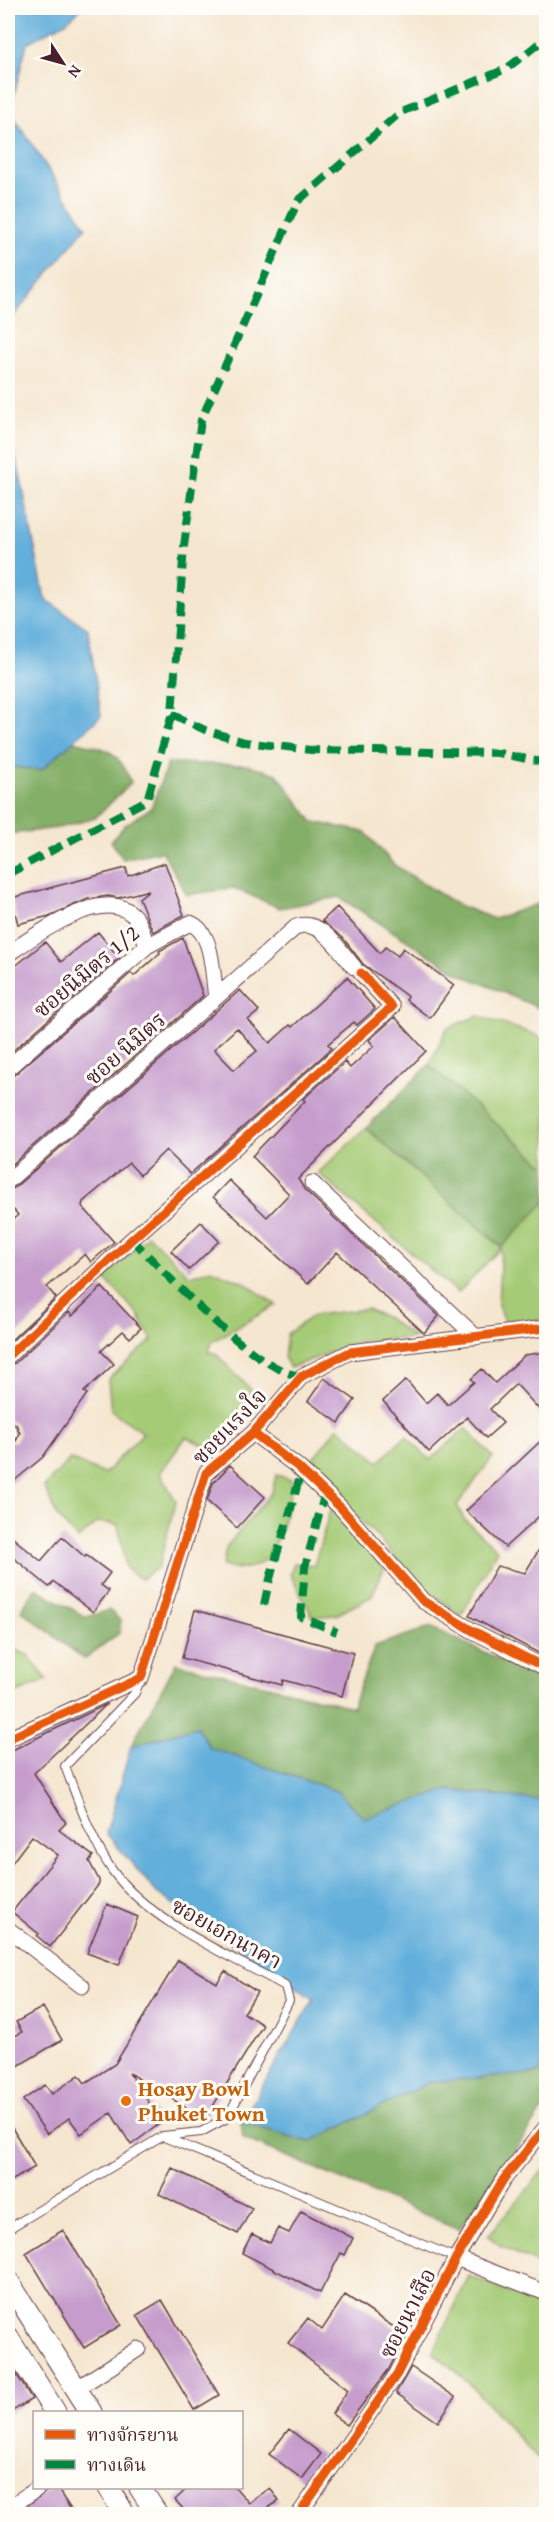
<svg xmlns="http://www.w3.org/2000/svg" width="554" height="2522" viewBox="0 0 554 2522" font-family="'Gentium Book Plus','Noto Serif Thai',serif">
<rect width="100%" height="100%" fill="#fdfcf7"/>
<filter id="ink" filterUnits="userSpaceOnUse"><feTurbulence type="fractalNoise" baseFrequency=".0167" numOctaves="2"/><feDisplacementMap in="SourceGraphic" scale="12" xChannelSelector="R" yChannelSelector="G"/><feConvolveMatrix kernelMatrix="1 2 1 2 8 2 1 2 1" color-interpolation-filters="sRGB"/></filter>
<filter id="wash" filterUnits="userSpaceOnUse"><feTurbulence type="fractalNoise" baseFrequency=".008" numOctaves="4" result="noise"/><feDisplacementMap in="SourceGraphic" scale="24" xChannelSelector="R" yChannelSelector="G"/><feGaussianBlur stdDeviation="1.35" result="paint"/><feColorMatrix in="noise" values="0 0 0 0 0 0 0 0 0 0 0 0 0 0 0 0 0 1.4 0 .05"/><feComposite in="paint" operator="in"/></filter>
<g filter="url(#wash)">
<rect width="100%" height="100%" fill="#f5e6cf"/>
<!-- green -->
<path fill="#a5cb76" stroke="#787550" stroke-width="1.5" d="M477,1016L534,1034L546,1041V1167L429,1065L447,1028Z
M366,1128L501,1247L546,1201V1319L507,1326L498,1305L501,1248L458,1293L318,1173Z
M148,1235L190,1276L211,1269L245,1283L276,1305L213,1341L208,1352L215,1353L261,1400L217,1451L186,1437L160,1473L176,1501L158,1568L141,1579L126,1568L118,1525L98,1522L78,1539L58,1518L44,1487L70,1459L104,1474L143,1433L111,1410L108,1379L152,1340L137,1313L105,1279Z
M367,1309L387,1318L415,1338L357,1342L290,1368L284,1357L287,1334L314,1315Z
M338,1427L379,1462L406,1436L430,1460L466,1428L493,1457L457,1505L464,1519L497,1550L461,1616L415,1580L377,1536L306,1467Z
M276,1475L291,1479C291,1498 279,1549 262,1562C250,1570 234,1570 222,1566L227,1546L272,1492Z
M331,1507L356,1533L384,1569L371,1597L336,1615L313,1617L290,1574L294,1563L314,1566Z
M8,1647L28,1655L47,1680L8,1697Z
M546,2167V2268L501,2246L488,2236Z
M469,2276L546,2307V2468L465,2379L433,2352Z"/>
<!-- forest -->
<path fill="#84af67" stroke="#676749" stroke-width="1.5" d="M73,741C106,749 118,748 131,783L95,818L58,828L8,834V766L41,770Z
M168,763L247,765L277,774L313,822L365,832L394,865L456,904L494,919L546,901V1011L458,973L339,897L280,908L233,888L187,895L162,851L123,859L111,841L125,825L151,808Z
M429,1065L546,1167V1201L502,1247L366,1128Z
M35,1588L86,1617L109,1610L121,1621L119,1633L84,1659L21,1610Z
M430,1627L546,1681V1801L448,1790L364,1818L336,1791L210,1748L197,1727L131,1746L176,1663L352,1707L375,1646Z
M546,2056V2106L459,2229L243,2138L241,2122L310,2142L430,2082L539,2073Z"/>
<!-- water -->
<path fill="#62afdb" stroke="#566783" stroke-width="1.5" d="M8,8H82L66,22L27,43L10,111L86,227L8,323Z
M8,436L18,465L45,599L88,629L101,716L41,770L8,766Z
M197,1727L210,1748L336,1791L364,1818L447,1790L546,1801V2056L539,2073L430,2082L310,2142L241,2122L314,1999L157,1893L106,1833L131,1746Z"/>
<g id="blocks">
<!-- building -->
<path fill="#c59ccc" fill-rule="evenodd" d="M165,863L184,915L153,932L139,898L149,890L118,898L108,896L88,899L49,916L18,924L11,898L126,868L128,876Z
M337,907L380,953L385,947L398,956L403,948L454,985L430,1018L406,1000L408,997L363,964L343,938L322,921Z
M98,932L119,958L8,1055V972L45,942L61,962Z
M183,938L203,996L8,1168V1077L14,1075L131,973L134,976L160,953L159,951Z
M347,977L375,1009L357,1025L354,1022L328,1044L332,1048L190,1174L166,1150L140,1175L129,1163L83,1202L82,1206L114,1242L91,1262L85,1254L47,1287L56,1298L8,1343V1224L18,1215L8,1203V1190L14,1188L240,990L259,1011L248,1020L270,1043L290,1025L292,1027ZM237,1028L257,1051L234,1070L214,1049Z
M395,1017L426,1051L298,1179L305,1190L439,1316L424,1333L337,1252L308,1284L213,1197L229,1180L267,1217L289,1194L252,1156L305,1101L303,1099L345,1062L350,1068L374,1046L369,1040Z
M201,1222L219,1241L189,1270L171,1251Z
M102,1287L141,1328L130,1338L123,1331L101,1351L114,1364L84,1392L87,1394L43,1457L8,1486V1442L16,1441L20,1433L16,1424L8,1420V1365L15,1363L69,1312L72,1316Z
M546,1352V1417L516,1384L490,1409L503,1423L486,1438L467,1417L429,1452L383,1401L406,1380L426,1403L437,1393L448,1405L474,1382L471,1379L482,1369L495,1383L525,1355Z
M324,1378L355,1400L339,1423L308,1401Z
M546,1436V1510L505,1547L466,1511Z
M230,1465L265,1497L237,1528L207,1501L213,1483Z
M8,1534L41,1561L62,1537L85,1557L86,1555L110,1573L101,1585L109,1591L93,1612L54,1582L49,1587L8,1553Z
M546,1538V1657L469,1616L497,1566L525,1573Z
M195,1610L353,1653L342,1696L283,1680L282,1685L182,1658Z
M107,1704L34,1773L66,1823L59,1830L93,1856L89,1861L99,1880V1884L50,1947L37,1936L39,1934L12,1912L58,1855L32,1836L8,1868V1752Z
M107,1904L138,1917L119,1965L87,1953Z
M178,1960L217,1983L225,1971L257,1992L244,2013L263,2025L205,2119L129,2073L162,2122L131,2145L111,2113L81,2134L69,2118L47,2134L23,2100L45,2085L52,2094L79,2075L85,2083L115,2064Z
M43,2007L62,2040L18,2066L8,2048V2040L22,2032L16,2022Z
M8,2121L35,2167L8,2183Z
M172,2168L252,2208L238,2234L159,2194Z
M301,2211L353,2238L345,2255L341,2253L320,2293L242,2253L252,2234L270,2243L278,2228L289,2233Z
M63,2230L121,2325L84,2348L26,2253Z
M345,2295L406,2335L389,2369L347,2425L332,2414L348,2390L288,2343L308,2318L322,2330Z
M162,2300L219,2395L194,2410L137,2315Z
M8,2361L32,2399L8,2414Z
M411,2367L455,2397L438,2422L396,2393Z
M289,2429L321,2454L302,2479L269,2454Z
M52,2487H56L74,2514H16Z
M189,2487H235L249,2503L270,2488L279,2501L268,2508L273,2514H188L175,2500Z"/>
</g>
</g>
<g filter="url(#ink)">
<use href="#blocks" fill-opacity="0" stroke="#643d44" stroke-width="1.5"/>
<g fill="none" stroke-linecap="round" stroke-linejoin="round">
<defs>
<path id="lane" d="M164,2137L456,2258
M8,2229L163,2136L201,2132L227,2118L289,2001L285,1986C229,1955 149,1922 112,1870C91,1840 78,1800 65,1766L135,1693L140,1680"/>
<path id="street" d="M8,954C34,936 110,880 137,920C142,927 144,938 147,946
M8,1068L147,946L190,923C214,932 212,975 216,997
M8,1181L296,927C320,917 340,951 354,967
M312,1183L476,1337
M8,1356L132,1239L392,1007L361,973
M8,1430L10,1433
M253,1433L298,1467L341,1508L423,1601L473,1631L546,1668
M8,1739L141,1678L206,1473L253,1433L302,1376L350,1352L546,1328
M8,1929L82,1986
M456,2258L546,2293
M76,2389L138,2349
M8,2508L38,2488
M299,2514L397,2374L456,2258L503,2180L546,2127"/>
<path id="secondary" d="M8,2281L91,2412
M8,2338L55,2412
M109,2488L124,2514
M140,2488L157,2514"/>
</defs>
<!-- lane casing -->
<use href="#lane" stroke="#643d44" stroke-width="10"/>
<!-- street casing -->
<use href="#street" stroke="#643d44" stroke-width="17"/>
<!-- secondary casing -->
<use href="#secondary" stroke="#643d44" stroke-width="23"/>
<!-- lane -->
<use href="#lane" stroke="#fff" stroke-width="8"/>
<!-- street -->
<use href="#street" stroke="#fff" stroke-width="15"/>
<!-- secondary -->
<use href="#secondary" stroke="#fff" stroke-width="21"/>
<!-- quiet -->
<path stroke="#00873e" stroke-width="8" stroke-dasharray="15 8" stroke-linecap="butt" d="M172,714L205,730L245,742L311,750L498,753L546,763
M8,874L147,800L172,714L184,546L201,420L298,201L401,112L506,69L546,38
M132,1239C164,1272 259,1375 302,1376
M325,1492L305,1567L301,1617L337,1632
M264,1605C273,1559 291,1516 301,1470"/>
<defs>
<path id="cycleway" d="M8,1356L132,1239L392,1007L361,973
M253,1433L298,1467L341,1508L423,1601L473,1631L546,1668
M8,1739L141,1678L206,1473L253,1433L302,1376L350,1352L546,1328
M299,2514L397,2374L456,2258L503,2180L546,2127"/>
</defs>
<!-- cycleway casing -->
<use href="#cycleway" stroke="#fdfcf7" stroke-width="13"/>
<!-- cycleway -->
<use href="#cycleway" stroke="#e8590c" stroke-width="9"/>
</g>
</g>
<!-- markers -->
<circle fill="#e8710a" stroke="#fdfcf7" stroke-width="2" cx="126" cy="2101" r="6"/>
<g text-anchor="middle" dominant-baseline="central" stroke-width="6" stroke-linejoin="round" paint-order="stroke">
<!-- street labels -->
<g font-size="22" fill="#4a1f2b" stroke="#fdfcf7">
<text transform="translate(86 971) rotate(-40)">ซอยนิมิตร 1/2</text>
<text transform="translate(125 1048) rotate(-41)">ซอย นิมิตร</text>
<text transform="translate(229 1426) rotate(-46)">ซอยแรงใจ</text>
<text transform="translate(227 1933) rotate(29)">ซอยเอกนาคา</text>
<text transform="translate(407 2313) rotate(-63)">ซอยนาเสือ</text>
</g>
<!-- food labels -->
<g font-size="22" font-weight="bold" fill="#c56008" stroke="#fdfcf7" text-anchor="start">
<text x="138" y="2088">Hosay Bowl<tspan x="138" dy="25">Phuket Town</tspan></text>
</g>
</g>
<!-- margin -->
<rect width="554" height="2522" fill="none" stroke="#fdfcf7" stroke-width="30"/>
<!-- legend -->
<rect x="33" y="2411" width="210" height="78" fill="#fdfcf7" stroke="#b5a4a5" stroke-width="1.5"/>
<rect x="45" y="2430" width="30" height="9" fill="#e8590c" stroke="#b5a4a5" stroke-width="1.5"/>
<text x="87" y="2441" font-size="18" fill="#4a1f2b">ทางจักรยาน</text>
<rect x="45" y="2460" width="30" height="9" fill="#00873e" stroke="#b5a4a5" stroke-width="1.5"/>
<text x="87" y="2471" font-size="18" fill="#4a1f2b">ทางเดิน</text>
<!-- north arrow -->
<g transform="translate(63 63) rotate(126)" stroke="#fdfcf7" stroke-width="4.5" paint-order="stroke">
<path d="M0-4.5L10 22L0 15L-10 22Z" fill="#4a1f2b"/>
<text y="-9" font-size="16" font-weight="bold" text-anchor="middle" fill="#4a1f2b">N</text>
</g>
</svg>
